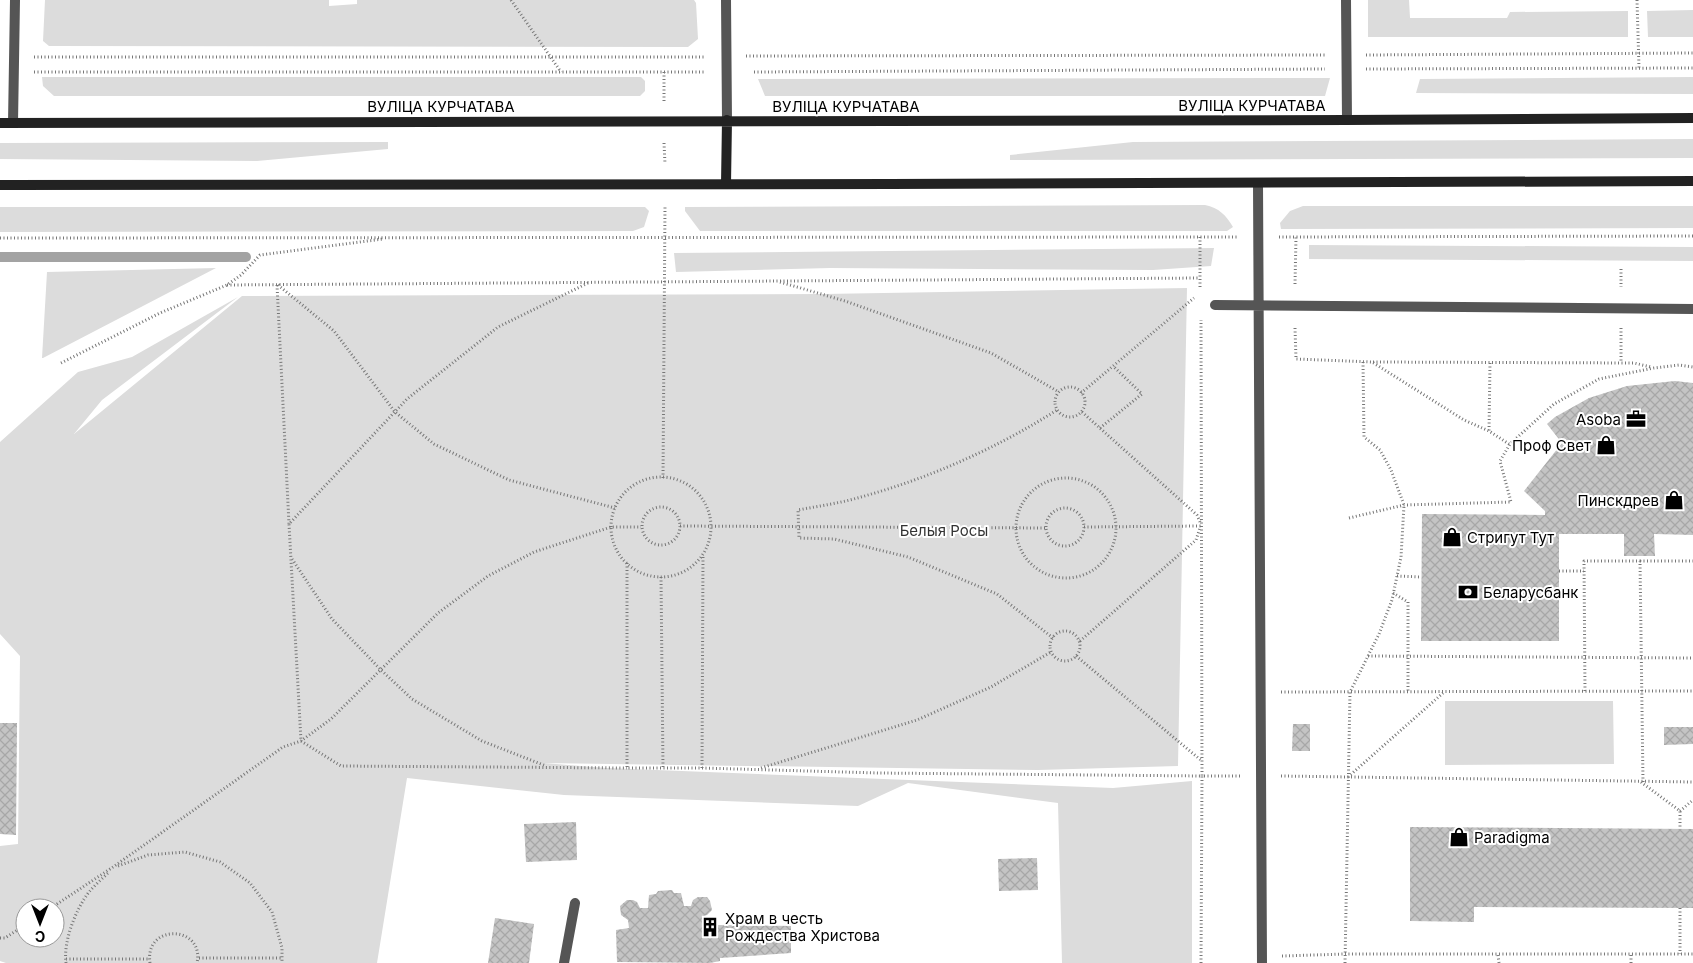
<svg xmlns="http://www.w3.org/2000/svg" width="1693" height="963" viewBox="0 0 1693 963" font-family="Inter,sans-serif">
<defs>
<pattern id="building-cross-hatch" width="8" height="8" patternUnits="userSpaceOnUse" patternTransform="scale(1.25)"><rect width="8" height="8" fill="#c4c4c4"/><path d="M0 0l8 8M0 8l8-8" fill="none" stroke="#a7a7a7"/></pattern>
</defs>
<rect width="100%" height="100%" fill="#fff"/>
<!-- green -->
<path fill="#dcdcdc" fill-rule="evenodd" d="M45,0H329V6L357,4V0H694L696,3L698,39L688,47L49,46L43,41Z
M1368,0H1409L1410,18H1507L1510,12L1628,11V37H1368Z
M1693,10V37H1648L1647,11Z
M42,77H641L645,81V91L640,96H54L43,86Z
M1693,77V94L1416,93L1420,79Z
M1330,78L1325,96H765L758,79Z
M1693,139V158L1010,160V155L1133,142Z
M388,142V149L257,161L0,159V143Z
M1205,205C1219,208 1226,215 1233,227L1227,231H700L685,211V207Z
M1303,206H1693V228L1281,229L1280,223L1290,211Z
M0,207H645L649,211L644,227L633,231L0,232Z
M1309,245L1693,247V261L1309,259Z
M1214,248L1211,266L1153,270L830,268L676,272L674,253Z
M216,268L43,358H42L47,272Z
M1187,288L1178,766L1038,770L543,763L606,768L1113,788L1192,781V963H1062L1058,803L908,783L858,806L564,795L407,778L377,963H6L0,961V846L18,844L20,656L0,634V442L78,372L132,357L238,297L102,400L74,434L242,296L824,294ZM25,908H55V938H25Z
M1445,701H1613L1614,764L1445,765Z"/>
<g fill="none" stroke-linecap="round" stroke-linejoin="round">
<!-- stream -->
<path stroke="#a3a3a3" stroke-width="10" d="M0,257H246"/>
</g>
<!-- building -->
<path fill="url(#building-cross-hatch)" d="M1675,381L1693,383V535L1654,534L1655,556H1624V534H1559V641H1421L1422,514L1545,515V511L1524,491L1562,443L1547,424L1555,417L1589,398L1627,386Z
M0,723H17L16,835L0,834Z
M1293,724H1310V751H1292Z
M1664,727H1693V744L1664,745Z
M576,822L577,860L526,862L524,824Z
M1410,827L1693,829V908L1474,907V922L1410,921Z
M1037,858L1038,890L999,891L998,859Z
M672,890L674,893H681L684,906H691L693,900L698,897H707L710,901L712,910L707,915L704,916V921L717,922L718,925L791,926V953L720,958V961L710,963L617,962L616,930L629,928L628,920L621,915L620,906L627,900H633L637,902L640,908H648L649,895L656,894L658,891Z
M495,918L534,924L529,963H488Z"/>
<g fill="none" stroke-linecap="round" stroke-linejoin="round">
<!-- path -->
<path stroke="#777" stroke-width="3" stroke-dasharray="1 2.5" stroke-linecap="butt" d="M511,0L561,72
M1637,0L1639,68
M1366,55L1693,53
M746,56L1325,55
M34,57H705
M1366,69L1693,68
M34,72H705
M664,72V102
M754,72L1325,69
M664,143L665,164
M1200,237V289
M1279,237L1693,236
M0,238L1237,237
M1621,269V287
M780,282L845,301L991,353L1059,392
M588,283L498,327L407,399L289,524L301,741L341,766L627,768
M1295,284L1296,237
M227,285L1200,278
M277,285L289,524
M278,285L334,331L395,412L434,444L509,480L615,508
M1295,328L1296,359L1372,362L1464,420L1489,431
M1621,328V363
M1373,362L1634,363L1651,367
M61,363L160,313L227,285L241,275L260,255L383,239
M1490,363L1489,431L1509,444
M1055 402a15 15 0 1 1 30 0a15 15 0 1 1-30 0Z
M1081,393L1194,298
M1082,412L1197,515L1200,522
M1100,428L1142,394L1113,366
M611 527a50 50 0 1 1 100 0a50 50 0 1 1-100 0Z
M663,478L665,206
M1016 528a50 50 0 1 1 100 0a50 50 0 1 1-100 0Z
M642 526a19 19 0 1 1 38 0a19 19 0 1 1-38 0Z
M1046 527a19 19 0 1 1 38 0a19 19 0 1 1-38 0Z
M1349,518L1404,505L1511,502L1500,461L1510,444L1554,404L1599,379L1654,368L1679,365L1693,367
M680,526L1046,528
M1084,527L1201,526
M292,559L332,619L381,670L412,699L482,741L546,766
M1640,561H1693
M627,563V768H702L703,556
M1559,571H1584
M1397,576L1421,577
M661,577L663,768
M1393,593L1408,602V692
M1050 646a15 15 0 1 1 30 0a15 15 0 1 1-30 0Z
M1053,638L997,594L908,557L834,539L799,538L798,510C819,506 841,503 861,497C930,478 997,448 1057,410
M1080,641L1196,540L1200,528
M1076,656L1202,761
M1368,656L1693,658
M1585,691L1584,561H1640L1643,782
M1281,692L1693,691
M702,768L878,773L1202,776L1201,320
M761,768L917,720L991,687L1051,652
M1281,776L1693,782
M1348,777L1443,693
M1641,782L1680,811V829
M1680,811L1693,800
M118,866L148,855L185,852L220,862L250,883L272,912L282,948V963
M51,908L113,867L283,747L301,741L331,719L438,613L488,576L534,552L611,527H641
M1680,908V954
M0,938H5L25,925
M1498,955L1499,963
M1631,955V963
M1282,956L1345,954H1693
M199,958H283
M66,959H149
M66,963C63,941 76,909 89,892C95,885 103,878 109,872
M150,963C144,923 205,925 197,963
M1201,963L1202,776H1240
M1345,963L1350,692L1379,634L1392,600L1401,557L1404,505L1391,470L1380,450L1364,437L1363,362"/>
<!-- lane -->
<path stroke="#555" stroke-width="10" d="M726,0L727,120
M1346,0L1347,120
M13,123L15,0
M1258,183L1262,963
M1215,305L1693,309
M564,963L575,903"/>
<!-- secondary -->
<path stroke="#222" stroke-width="10" d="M0,123L1347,120L1693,118
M726,184L727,120
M0,185L890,184L1693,181"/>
</g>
<!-- icons -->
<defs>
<symbol id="office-bare" viewBox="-9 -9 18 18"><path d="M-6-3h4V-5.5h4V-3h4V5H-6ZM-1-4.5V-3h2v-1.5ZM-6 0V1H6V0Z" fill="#000" stroke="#fff" stroke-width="2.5" paint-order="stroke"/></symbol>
<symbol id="shop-bare" viewBox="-9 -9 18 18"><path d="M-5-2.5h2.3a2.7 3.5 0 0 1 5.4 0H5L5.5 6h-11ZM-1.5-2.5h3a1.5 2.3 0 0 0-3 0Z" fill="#000" stroke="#fff" stroke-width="2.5" paint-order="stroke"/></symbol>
<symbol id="bank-bare" viewBox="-9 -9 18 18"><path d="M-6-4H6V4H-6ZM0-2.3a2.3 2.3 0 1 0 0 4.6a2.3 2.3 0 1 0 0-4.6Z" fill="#000" stroke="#fff" stroke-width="2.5" paint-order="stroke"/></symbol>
<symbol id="building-bare" viewBox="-9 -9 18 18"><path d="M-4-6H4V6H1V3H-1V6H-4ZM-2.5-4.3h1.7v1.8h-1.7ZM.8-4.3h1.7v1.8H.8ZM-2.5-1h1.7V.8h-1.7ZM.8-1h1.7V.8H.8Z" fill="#000" stroke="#fff" stroke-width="2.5" paint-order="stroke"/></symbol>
</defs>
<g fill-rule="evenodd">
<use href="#office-bare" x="1622" y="405" width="28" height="28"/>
<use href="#shop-bare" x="1592" y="431" width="28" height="28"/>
<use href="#shop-bare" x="1660" y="486" width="28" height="28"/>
<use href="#shop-bare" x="1438" y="523" width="28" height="28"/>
<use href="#bank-bare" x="1454" y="578" width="28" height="28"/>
<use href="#shop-bare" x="1445" y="823" width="28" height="28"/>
<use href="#building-bare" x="696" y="913" width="28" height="28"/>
</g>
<g text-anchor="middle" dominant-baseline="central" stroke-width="4" stroke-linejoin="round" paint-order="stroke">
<!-- street labels -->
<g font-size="15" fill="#000" stroke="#fff">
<text x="1252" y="105">ВУЛІЦА КУРЧАТАВА</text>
<text x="441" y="106">ВУЛІЦА КУРЧАТАВА</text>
<text x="846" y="106">ВУЛІЦА КУРЧАТАВА</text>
</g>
<!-- poi labels -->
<g font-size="15" fill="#000" stroke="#fff" text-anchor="start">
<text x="1621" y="419" text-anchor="end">Asoba</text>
<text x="1591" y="445" text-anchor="end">Проф Свет</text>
<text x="1659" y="500" text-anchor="end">Пинскдрев</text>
<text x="1467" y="537">Стригут Тут</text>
<text x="1483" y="592">Беларусбанк</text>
<text x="1474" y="837">Paradigma</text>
<text x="725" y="918">Храм в честь<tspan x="725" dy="17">Рождества Христова</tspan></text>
</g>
<!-- park labels -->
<g font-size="15" fill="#333" stroke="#fff">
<text x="944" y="530">Белыя Росы</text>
</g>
</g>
<!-- north arrow -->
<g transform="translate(40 923) rotate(180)"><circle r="24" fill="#ffffff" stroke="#999999"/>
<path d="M0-4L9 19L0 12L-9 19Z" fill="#000000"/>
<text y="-8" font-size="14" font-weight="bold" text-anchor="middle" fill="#000000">С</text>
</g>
</svg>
